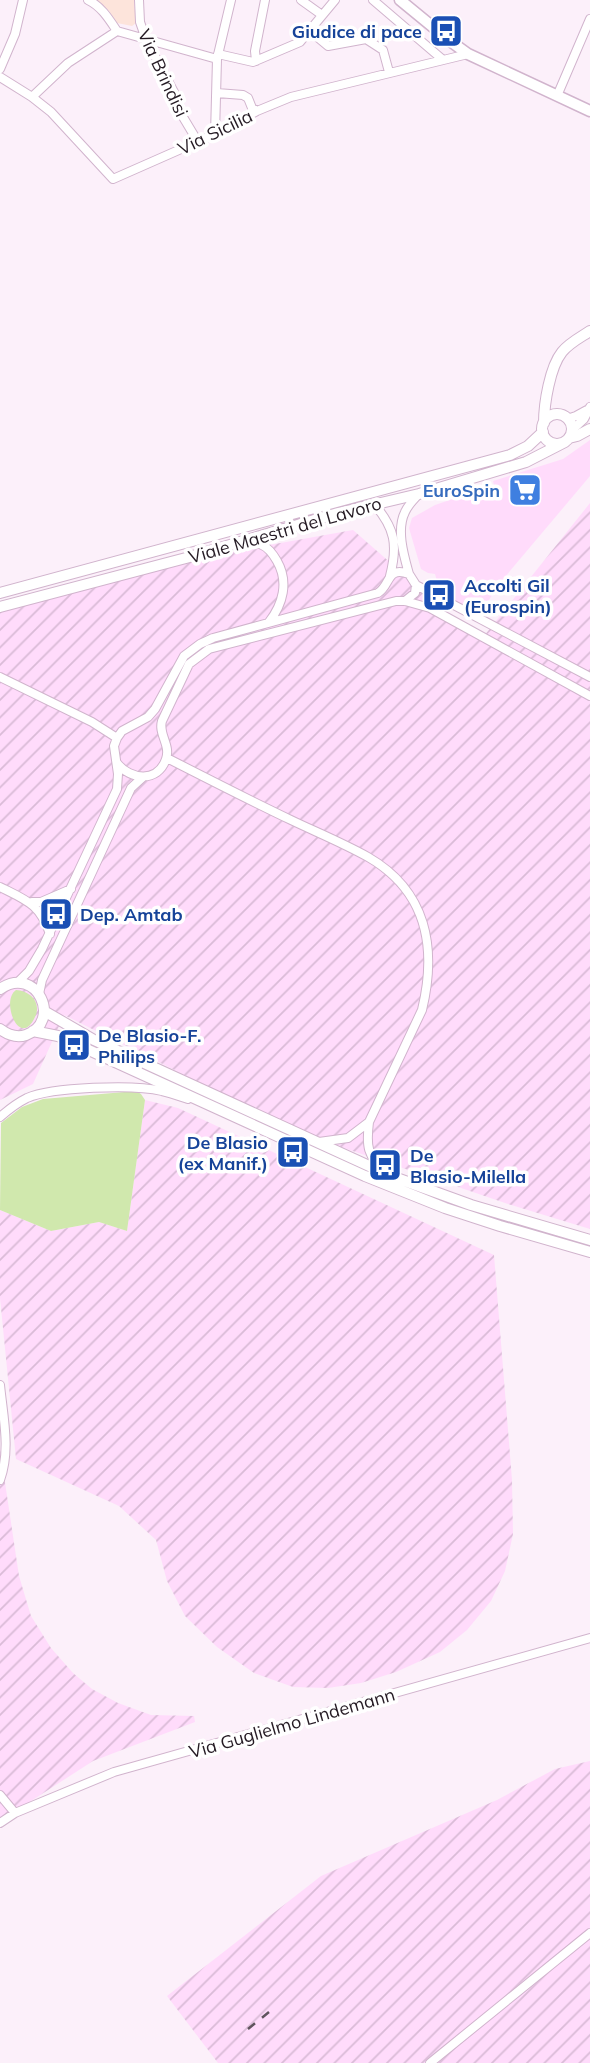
<svg xmlns="http://www.w3.org/2000/svg" width="590" height="2063" viewBox="0 0 590 2063" font-family="Mulish,sans-serif">
<defs>
<pattern id="industrial-furrows" width="10" height="10" patternUnits="userSpaceOnUse" patternTransform="scale(1.75)"><rect width="10" height="10" fill="#ffdbfb"/><path d="M-1 1l2-2M0 10L10 0M9 11l2-2" fill="none" stroke="#dabbd7"/></pattern>
</defs>
<rect width="100%" height="100%" fill="#fcf0fa"/>
<!-- built -->
<path fill="#ffdbfb" d="M590,440V476L499,584L479,616L433,591V587L438,585L435,574L428,573L421,569L409,528L412,518L435,505L494,485L493,481L563,459Z"/>
<!-- industrial -->
<path fill="url(#industrial-furrows)" d="M590,503V1229L508,1204L303,1134L64,1015L33,1084L0,1100V612L203,557L353,530L480,641Z
M145,1100L178,1108L494,1255L512,1480L513,1534L505,1571L491,1601L467,1630L440,1652L396,1672L361,1683L328,1688L293,1687L254,1673L217,1647L185,1616L167,1581L156,1540L119,1506L16,1459L0,1298V1210L51,1231L99,1222L127,1231Z
M0,1449L19,1576L31,1616L51,1648L73,1673L92,1689L118,1703L151,1715L194,1716L195,1722L93,1761L0,1821Z
M590,1761V2063H218L167,1996L321,1876L497,1800L555,1769Z"/>
<!-- education -->
<path fill="#fde4db" d="M96,0H134L136,23L132,26L117,23L109,11Z"/>
<!-- grass -->
<path fill="#d0e8ad" d="M16,990C30,991 42,1002 35,1017C20,1050 0,1001 16,990Z
M136,1091L141,1094L145,1100L127,1231L99,1222L51,1231L0,1210L1,1123L22,1107L43,1099Z"/>
<g fill="none" stroke-linecap="round" stroke-linejoin="round">
<defs>
<path id="minor" d="M88,0C101,6 109,19 117,31L217,59
M139,0L140,22L146,39L174,92V102L198,142
M301,0L322,15
M373,0L442,59
M310,31L328,46L366,39L383,50L389,72
M218,54L253,62L300,42L335,0
M256,61L255,51L265,0
M0,69L15,34L23,0
M0,77L32,97L51,112L113,179L215,134L257,111L291,97L468,54
M217,93L243,95L248,98L252,108L257,111
M557,96L590,19
M32,97L68,63L117,31
M215,134L217,59L231,0
M567,419L576,416L587,410
M572,430L584,419L590,407
M374,504C395,528 398,545 390,576
M246,540C251,542 257,542 262,545C269,548 273,554 277,561C289,582 283,604 269,622
M409,574C404,556 396,530 405,512C408,505 414,499 419,494
M416,585L590,677
M0,677L92,722L117,738
M167,758C208,779 249,800 291,820C316,832 343,843 368,857C427,891 437,948 422,1010L369,1122C366,1146 367,1156 386,1172
M117,763C130,780 158,783 166,759C171,745 158,734 162,721L189,664L209,649L396,601H405L430,608L590,696
M0,887C26,900 40,904 50,934
M32,902H41L71,889
M18,982L29,971L42,949L117,789L118,774L114,746L117,738L122,731L148,717L155,709L184,656L200,644L213,638L378,593C391,585 386,566 409,574L416,585L415,593L405,601
M39,994L42,980L131,788L143,777
M0,1117C8,1110 17,1103 27,1098C52,1087 134,1084 162,1091C171,1093 179,1096 188,1099
M319,1142L348,1138L369,1122
M0,1385C3,1416 11,1450 0,1480
M0,1795L15,1813
M0,1823L15,1813L114,1772L590,1638
M430,2063L590,1933"/>
<path id="tertiary" d="M542 429a15 15 0 1 1 30 0a15 15 0 1 1-30 0Z
M544,423C544,403 550,367 562,352C569,343 581,337 590,331
M569,438L577,436L590,429
M0,593L510,455L528,446L543,432
M0,607L186,558L338,513L419,494L526,462L565,442
M0,989C37,964 63,1022 26,1035C17,1038 8,1035 0,1029
M44,1011L94,1040L391,1176L471,1205L590,1240
M33,1031L58,1036L365,1176L445,1208L500,1226L590,1252"/>
<path id="secondary" d="M400,0L450,41L468,54L590,111"/>
</defs>
<!-- minor casing -->
<use href="#minor" stroke="#d1b4cd" stroke-width="10"/>
<!-- tertiary casing -->
<use href="#tertiary" stroke="#d1b4cd" stroke-width="12"/>
<!-- secondary casing -->
<use href="#secondary" stroke="#d1b4cd" stroke-width="13"/>
<!-- minor -->
<use href="#minor" stroke="#fff" stroke-width="8"/>
<!-- tertiary -->
<use href="#tertiary" stroke="#fff" stroke-width="10"/>
<!-- secondary -->
<use href="#secondary" stroke="#fff" stroke-width="10"/>
<!-- rail -->
<path stroke="#5f545d" stroke-width="2.5" stroke-dasharray="9 9" stroke-linecap="butt" d="M248,2029L269,2012"/>
</g>
<!-- icons -->
<defs>
<symbol id="bus-square" viewBox="-11 -11 22 22"><rect x="-9" y="-9" width="18" height="18" rx="4" fill="#1a4fb4" stroke="#fff"/><path d="M-5-6H5V4H4V6H2V4H-2V6H-4V4H-5ZM-3.5-4V0h7V-4ZM-3.5 1.2v1.5H-2V1.2ZM2 1.2v1.5H3.5V1.2Z" fill="#fff"/></symbol>
<symbol id="supermarket-square" viewBox="-11 -11 22 22"><rect x="-9" y="-9" width="18" height="18" rx="4" fill="#3f7fe0" stroke="#fff"/><path d="M-6-5.5h2.5l.6 2H6L4.5 2H-2.5L-4.4-4H-6ZM-1.5 3.2a1.3 1.3 0 1 0 .1 0ZM3 3.2a1.3 1.3 0 1 0 .1 0Z" fill="#fff"/></symbol>
</defs>
<g fill-rule="evenodd">
<use href="#bus-square" x="427" y="12" width="38" height="38"/>
<use href="#supermarket-square" x="506" y="471" width="38" height="38"/>
<use href="#bus-square" x="420" y="576" width="38" height="38"/>
<use href="#bus-square" x="37" y="895" width="38" height="38"/>
<use href="#bus-square" x="55" y="1026" width="38" height="38"/>
<use href="#bus-square" x="274" y="1133" width="38" height="38"/>
<use href="#bus-square" x="366" y="1146" width="38" height="38"/>
</g>
<g text-anchor="middle" dominant-baseline="central" stroke-width="7" stroke-linejoin="round" paint-order="stroke">
<!-- transit labels -->
<g font-size="18" font-weight="bold" fill="#164399" stroke="#fff" text-anchor="start">
<text x="422" y="31" text-anchor="end">Giudice di pace</text>
<text x="464" y="585">Accolti Gil<tspan x="464" dy="21">(Eurospin)</tspan></text>
<text x="80" y="914">Dep. Amtab</text>
<text x="98" y="1035">De Blasio-F.<tspan x="98" dy="21">Philips</tspan></text>
<text x="268" y="1142" text-anchor="end">De Blasio<tspan x="268" dy="21">(ex Manif.)</tspan></text>
<text x="410" y="1155">De<tspan x="410" dy="21">Blasio-Milella</tspan></text>
</g>
<!-- street labels -->
<g font-size="18" fill="#251b24" stroke="#fff">
<text transform="translate(163 73) rotate(65)">Via Brindisi</text>
<text transform="translate(215 132) rotate(-26)">Via Sicilia</text>
<text transform="translate(285 530) rotate(-16)">Viale Maestri del Lavoro</text>
<text transform="translate(292 1723) rotate(-16)">Via Guglielmo Lindemann</text>
</g>
<!-- shop labels -->
<g font-size="18" font-weight="bold" fill="#366cbe" stroke="#fff" text-anchor="end">
<text x="500" y="490">EuroSpin</text>
</g>
</g>
</svg>
